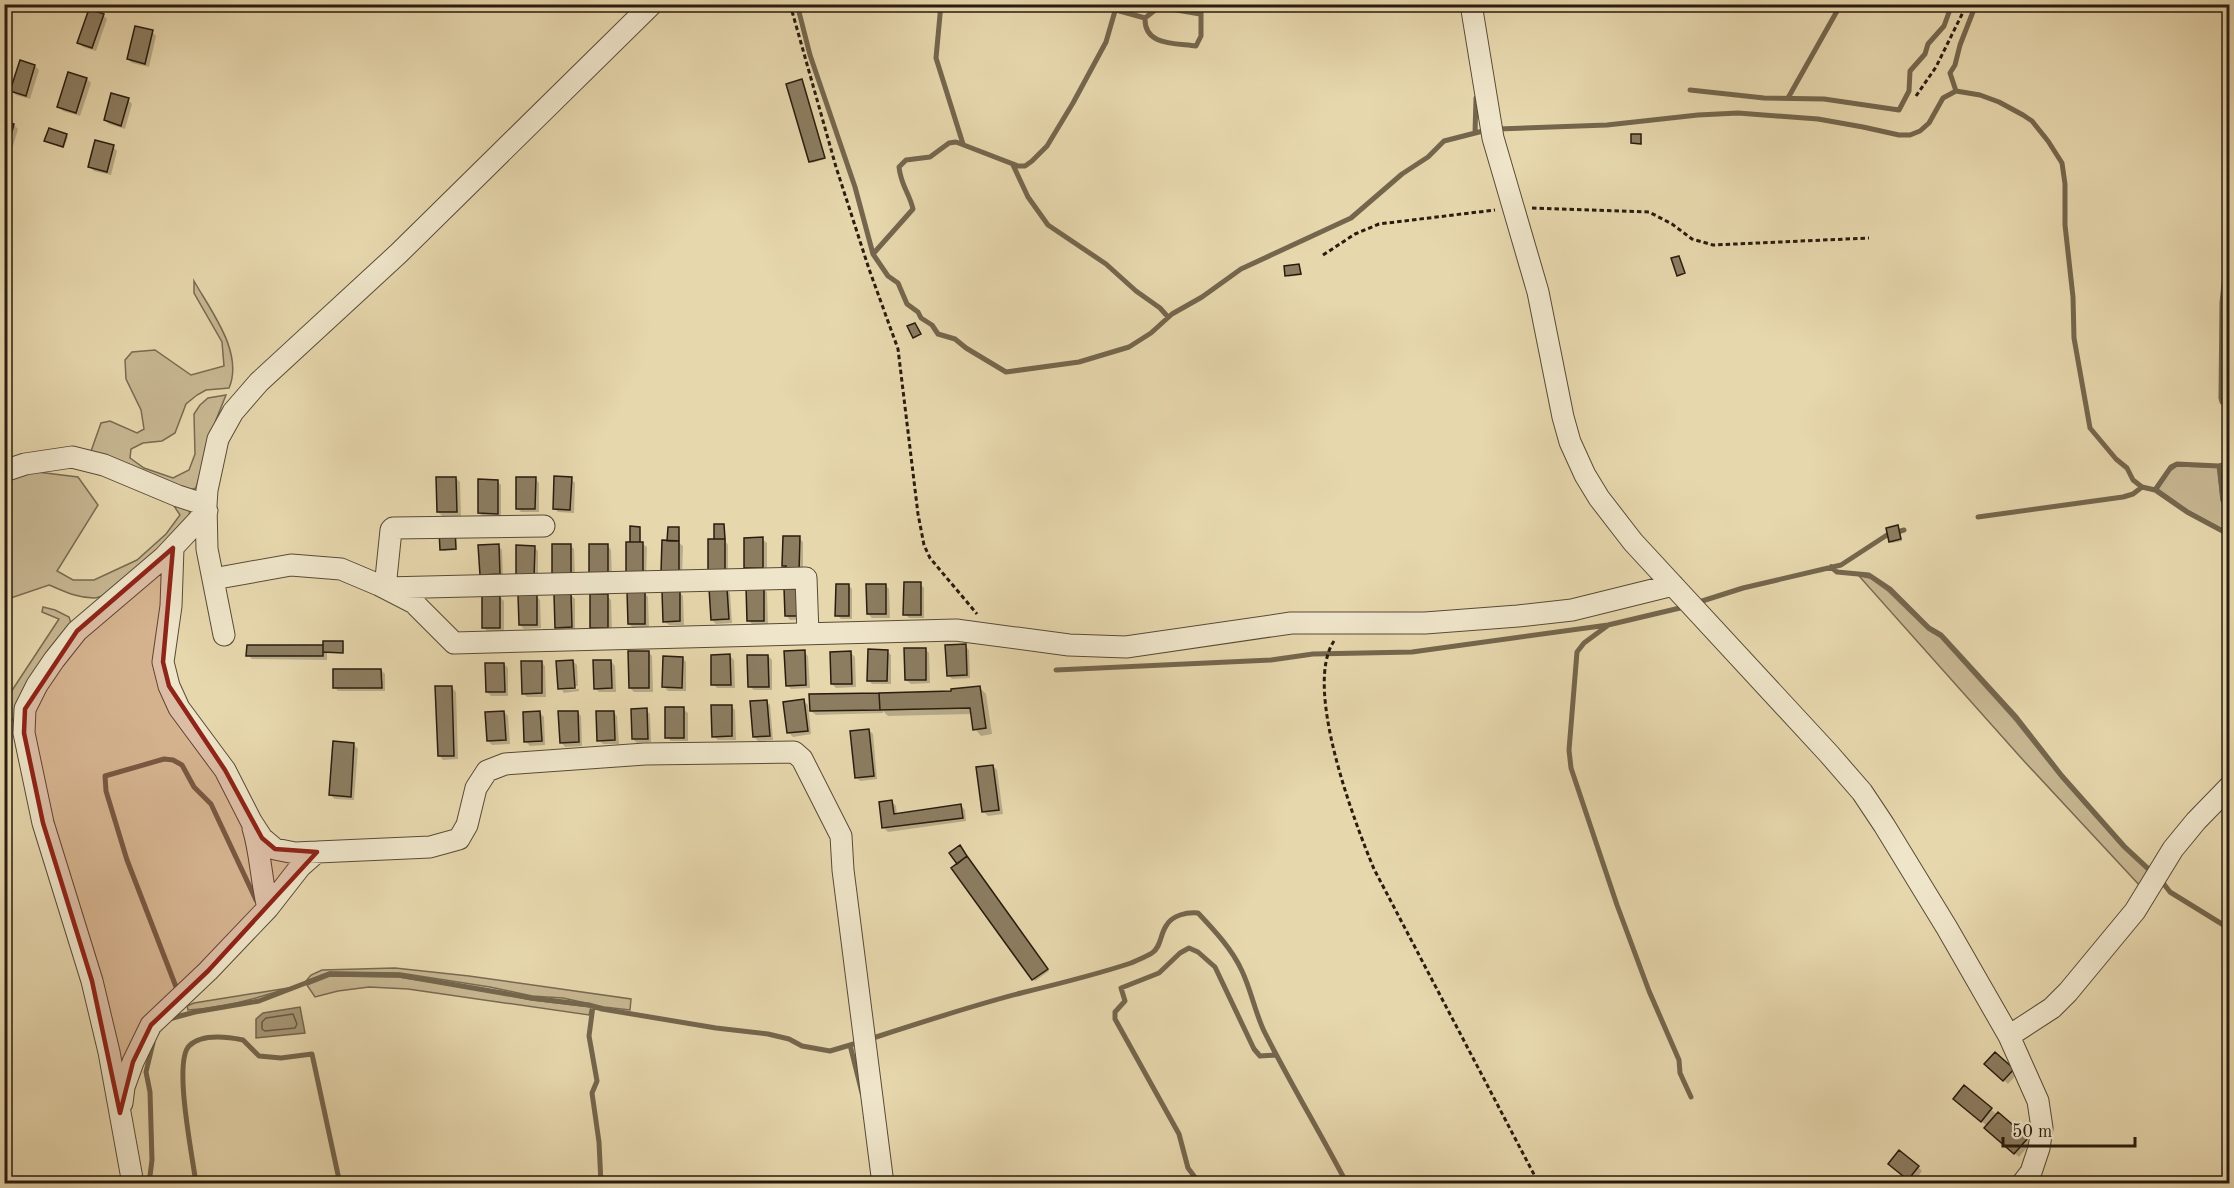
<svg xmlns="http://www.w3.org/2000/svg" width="2234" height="1188" viewBox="0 0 2234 1188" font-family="'Old Standard TT',serif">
<rect width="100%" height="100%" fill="#e7d7ad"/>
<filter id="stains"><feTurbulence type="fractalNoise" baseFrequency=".00333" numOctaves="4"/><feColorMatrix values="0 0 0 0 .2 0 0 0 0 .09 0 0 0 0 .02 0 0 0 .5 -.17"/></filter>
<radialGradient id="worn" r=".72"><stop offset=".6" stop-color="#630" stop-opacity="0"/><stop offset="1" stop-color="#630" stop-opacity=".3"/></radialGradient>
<!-- green -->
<path fill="#c7b792" stroke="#786a50" stroke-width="1.5" d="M194,281C211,311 244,353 229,388L206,390L197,395L186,404L175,433L162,441L143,443L131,449L130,458L144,468L173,478L189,470L195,454L194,414L200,405L208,398L226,395L216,420L196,488L188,491L90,454L101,423L110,421L137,433L144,429L141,410L126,379L125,360L132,352L155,350L191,375L224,366L222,342L194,293Z
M2177,466L2218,467L2221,500L2229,519V533L2189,511L2158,489L2170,471Z
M29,471L78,477L98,505L57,571L73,580H94L137,560L166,534L180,515L172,503L189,507L190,520C171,538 118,597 94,598C77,598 64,591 49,585L5,600L4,478Z
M1859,576L1870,578L1888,591L1928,630L1940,637L2014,719L2061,778L2123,848L2150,873L2142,888L2023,760Z
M43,607L55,610L69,617L71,623L56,641L31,684L15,718L5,725V701L59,619L42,612Z
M395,968L469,976L631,999L630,1010L604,1007L563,998L532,996L490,987L400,973L330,972L306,981L311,975L322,970Z
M330,976L399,977L489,991L532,1000L591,1007L589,1015L408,989L369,987L338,991L315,997L307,985Z
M288,988C256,999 222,1008 188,1010L187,1006L194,1003Z"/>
<!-- water -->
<path fill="#a69777" stroke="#74664d" stroke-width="1.5" d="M300,1007L305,1033L256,1038V1019L263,1013Z"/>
<!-- shadow -->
<path fill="#0003" d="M4,4H11L4,23Z
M138,4H159L157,13L142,9Z
M103,15L107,19L96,51L83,47L79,42Z
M152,32L156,36L149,67L132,63L128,59Z
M35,66L39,70L30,99L16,95L12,91Z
M87,79L91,83L80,116L63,111L59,107Z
M803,83L825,159L812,163L810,161Z
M128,100L132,104L125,129L109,124L105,120Z
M4,123L14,125L18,129L11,153L4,151Z
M66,135L68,137L64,148L46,141Z
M1641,135L1642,145L1634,144L1632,143Z
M113,147L117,151L111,175L94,171L90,167Z
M1299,265L1302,275L1288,277L1287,276Z
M456,478L460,482L461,516H442L438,512Z
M535,478L539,483V512H521L517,508Z
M571,479L575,483L574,513L558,512L554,508Z
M497,481L501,485V517H483L479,513Z
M724,526L726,542L728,545V573H713Z
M1898,527L1902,541L1892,543L1890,541Z
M640,528L641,543L647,547L646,580H632L633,543Z
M679,528L680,542H678L683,546L682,576L667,575L669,542Z
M456,533L457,550L443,551L442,549Z
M799,538L803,542V576L784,565Z
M762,539L767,543V571L750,572L746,567Z
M498,545L502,550L503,578L485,579L481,574Z
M570,545L574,549L575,579L554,575Z
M607,545L611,550L612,581L595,582Z
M534,547L538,551V581H521Z
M920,584L924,588V618H909L905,614Z
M848,585L852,589V619H841L837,615Z
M885,585L889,589L890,618H872L868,614Z
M763,588L767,592L768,624H752L748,620Z
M726,589L730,593L732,623L716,624L712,620Z
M785,589L806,619L790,620L786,615Z
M644,592L648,597L649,628H633L629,624Z
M679,592L683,596L684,625H669L664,621Z
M571,595L575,599V631H561L556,627Z
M536,596L540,600L541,628L524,629L520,625Z
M607,596L611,600L612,631H596L592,627Z
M500,597L504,601V631H487L483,627Z
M343,642L344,651H327V660L252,659L248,655L325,647Z
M965,646L969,650L970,678L952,679L948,675Z
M925,649L929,653L930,683L911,684L906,680Z
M887,651L891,655V684H872L868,680Z
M648,652L652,656L653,692H634L630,688Z
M804,652L808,656L810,688L791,689L787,685Z
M851,653L855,657L856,687L836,688L832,684Z
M730,656L734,660L735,688H717L713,684Z
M768,656L772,660V690H754L749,686Z
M682,658L686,662V691H668L664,687Z
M573,661L577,665L578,686L561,687V690L560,688Z
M611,661L615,666L616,692H599L595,688Z
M541,662L545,666L546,697H527L523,693Z
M504,664L508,668V696H491L487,692Z
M381,670L385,674V691H338L334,687Z
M451,687L456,692L458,759L443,760L439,755Z
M980,688L986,694L992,734L981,736L975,729L972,714L888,716L883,711V713L816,715L811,711Z
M579,689V691L564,693L562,690Z
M766,701L770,705L773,740L758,741L754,737Z
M803,701L808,705L811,734L793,737L789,733Z
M731,706L735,710L736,740H718L713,736Z
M683,709L688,713V741H671L667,737Z
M646,710L650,714L651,742L637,743L633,739Z
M504,712L508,716L510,744L492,745L488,741Z
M577,712L581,716L582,746L565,747L561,742Z
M613,712L617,716L619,744H603L599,740Z
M540,713L544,717L545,745L530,746L526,742Z
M869,730L873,734L877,779L860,781L856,777Z
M354,745L358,749L354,800L335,799L330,795Z
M993,766L997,770L1003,814L988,816L984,812Z
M891,801L896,806L897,815L961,806L965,810L966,821L888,832L884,828Z
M961,849L1049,971L1035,981L954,868L959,864Z
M1996,1054L2017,1074L2008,1084L1986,1064Z
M1964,1087L2031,1143L2019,1157L1990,1132L1987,1126L1959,1102Z
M1918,1167L1922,1171L1913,1183L1894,1168Z"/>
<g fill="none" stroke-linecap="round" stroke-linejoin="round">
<!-- shore -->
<path stroke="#685a43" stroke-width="1.5" d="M293,1014L297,1024L295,1028L265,1031L262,1029V1022L266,1018Z"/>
<!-- stream -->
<path stroke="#74664d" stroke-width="5" d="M797,4L810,55L855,187L873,254L888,276L898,283L907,304L918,312L921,318L932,325L938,334L955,339L966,348L1006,372L1079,362L1129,347L1151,333L1172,314L1202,297L1241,269L1351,218L1402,174L1428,157L1444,141L1483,131
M941,4L936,58L963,144
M1116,10L1145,18C1144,46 1175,43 1196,46L1201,36V4
M1145,18L1159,7L1200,14
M1690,90L1764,98L1824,99L1899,110L1909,91L1910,71L1925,54L1928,44L1944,26L1952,4
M1956,91L1950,73L1955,65L1960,45L1976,4
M1788,98L1841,4
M1498,129L1607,125L1698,115L1738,113L1818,119L1863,127L1899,135H1910L1920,131L1929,123L1943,98L1956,91L1980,95L1999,102L2023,115L2032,121L2048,141L2062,163L2065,184V225L2073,297L2074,338L2090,428L2116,459L2127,468L2133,480L2142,487L2155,490L2187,512L2230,535
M1475,133L1476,98
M1013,165L1028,197L1048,225L1106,264L1136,291L1160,308L1168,317
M2230,227L2222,303L2221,398L2222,402L2230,408
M873,254L913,209C909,192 901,186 899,167L906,160L930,157L949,143L956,142L1018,166H1025L1032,161L1047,146L1073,103L1106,42L1117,4
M2219,466L2223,499L2230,516
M2155,490L2171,467L2177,464L2219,466L2230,463
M1978,517L2123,497L2133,494L2142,487
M1831,567L1837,572L1869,575L1890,589L1929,628L1941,635L2016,717L2062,776L2124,846L2153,873
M1699,602L1743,588L1841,565L1887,535L1904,530
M1607,626L1584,643L1577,652L1569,750L1571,768L1617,905L1649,991L1679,1060L1680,1073L1691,1097
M1056,670L1271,660L1313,654L1412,652L1608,625L1680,608
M2160,879L2170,892L2230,929
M178,992L127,860L106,791L105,776L164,759L173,760L182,765L194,787L211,804L256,900
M593,1006L589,1036L597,1081L592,1093L599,1142L601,1184
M169,1019L195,1012L259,1001L329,974L398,975L531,998L589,1005L602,1009L716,1028L768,1034L789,1039L802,1046L830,1051L857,1043
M873,1038C922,1022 971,1006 1021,993C1058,984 1095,975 1131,963C1137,960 1146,957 1152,953C1161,947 1160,935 1166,926C1172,915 1187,912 1198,913C1214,930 1232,949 1242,971C1251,990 1255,1012 1264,1031C1290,1083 1320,1132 1347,1184
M850,1045L862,1093
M149,1184L152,1160L150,1092L146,1072L153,1043
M196,1184C193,1158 173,1063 189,1046C202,1033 228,1037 243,1040L259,1056L281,1058L312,1054L340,1184
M1200,1184L1188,1168L1179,1134L1115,1019V1012L1125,1001L1121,988L1159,973L1180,953L1189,948L1198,952L1215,967L1254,1049L1260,1056L1276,1055"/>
</g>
<!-- building -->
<path fill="#8c7d61" stroke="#291c0f" stroke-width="1.5" d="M89,9L104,14L92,48L77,43Z
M135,26L153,30L145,64L127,59Z
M20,60L35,65L26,96L10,91Z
M68,72L87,78L76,113L57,107Z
M802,79L825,158L809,162L786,84Z
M111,93L129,98L121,126L104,120Z
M4,121L14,124L7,150L4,149Z
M49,128L67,134L63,147L44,141Z
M1631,134H1641V144L1631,143Z
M95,140L114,145L107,172L88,167Z
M1679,256L1685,273L1677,276L1671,258Z
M1299,264L1301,274L1285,276L1284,266Z
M915,323L921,334L913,338L907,326Z
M554,476L572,477L570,510L553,509Z
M436,477H456L457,512H437Z
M516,477H536L535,509H516Z
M478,479L498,480V514L478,513Z
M714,524H724L725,539H714Z
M1898,525L1901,539L1889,542L1886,528Z
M630,526L640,527V542H630Z
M668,527H679V541H667Z
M455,530L456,549L440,550L439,531Z
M783,536H800L799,573H786V566H782Z
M763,537V568H744V538Z
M708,539H725V570H708Z
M662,540L679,541V572H661Z
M626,542H643V577L626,576Z
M499,544L500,574L480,575L478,545Z
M552,544H571V575H552Z
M589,544H608V578H589Z
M516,545L535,546L534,578L516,577Z
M904,582H921V615H903Z
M836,584H849V616H835Z
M866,584H886V614H867Z
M746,586H764V621H747Z
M802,587V616H785L784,588Z
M709,588H727L729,619L711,620Z
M680,590V621L663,622L662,591Z
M627,591H645V624H628Z
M571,593L572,627L555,628L554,594Z
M537,594V625H519L518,595Z
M590,594H608V628H590Z
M482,596H500V628H482Z
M323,641H343V653L323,652Z
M966,644L967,675L947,676L945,645Z
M247,645H323V656H246Z
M904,648H926V680H905Z
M868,649L888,650L887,681H867Z
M805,650L806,685L786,686L784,651Z
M628,651H649V688H629Z
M851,651L852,684H831L830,652Z
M730,654L731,685H711V655Z
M747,655H768L769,687H748Z
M663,656L683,657L682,688L662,687Z
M573,660L575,688L558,689L556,661Z
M593,660H611L612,688L594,689Z
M521,661H542V693L522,694Z
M485,663H504L505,692H486Z
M333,669H381L382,688H333Z
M435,686H452L454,756H438Z
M980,686L986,728L973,730L970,708L880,710L879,693L951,691V689Z
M879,693L880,710L810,711L809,694Z
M804,699L808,731L787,733L783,702Z
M767,700L770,736L753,737L750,701Z
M711,705H732V736L712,737Z
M665,707H684V738H665Z
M647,708L648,739H632L631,709Z
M504,711L506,740L487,741L485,712Z
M540,711L542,741L524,742L523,712Z
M558,711H578L579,742L560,743Z
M596,711H614L615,740L597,741Z
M869,729L874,776L855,778L850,731Z
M333,741L354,743L351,797L329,795Z
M993,765L999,810L982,812L976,767Z
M892,800L894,814L961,804L963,818L882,828L879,802Z
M960,845L967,856L957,864L949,853Z
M967,856L1048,969L1032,980L951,868Z
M1995,1052L2014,1069L2003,1081L1984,1064Z
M1964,1085L1992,1108L1981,1122L1953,1099Z
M1998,1112L2028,1138L2014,1154L1984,1128Z
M1899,1150L1919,1166L1908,1180L1888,1164Z"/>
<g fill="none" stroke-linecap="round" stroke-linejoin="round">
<defs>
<path id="minor" d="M1471,4L1493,138L1538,292L1563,417L1570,442L1585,475L1599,498L1633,542L1829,754L1862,792L1884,825L1947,928L2009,1036L2038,1101L2042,1128L2039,1148L2031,1172L2022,1184
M4,471L25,464L72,457L104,465L178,496L206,505
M544,526L393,528L391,530L385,588L806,578L808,634
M173,548L171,606L163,662L169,686L179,708L225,770L251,821L262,838L275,849L295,853L430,847L459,839L467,825L476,788L487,771L505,764L645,754L794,752L802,759L841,836L843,870L883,1184
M213,579L291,565L341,569L379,585L414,603L454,643L956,630L1069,645L1126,647L1291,623H1425L1518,616L1572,610L1673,585
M224,635L207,549L206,505L207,490L218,439L233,412L259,382L399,253L652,4
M268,908L300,867L317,852
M2009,1036L2052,1008L2068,992L2135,911L2173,849L2196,821L2230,786
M122,1103L124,1087L133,1062L151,1025L208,971L268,908C261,881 261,854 253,828
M133,1184L109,1052L92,981L43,823L24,733L25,709L37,685L54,660L77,631L164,557L207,511"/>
</defs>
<!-- minor casing -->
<use href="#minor" stroke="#584b36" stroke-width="23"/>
<!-- path -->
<path stroke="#291c0f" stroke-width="3" stroke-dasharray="4.5 3" stroke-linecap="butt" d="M790,4L836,167L869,269L898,349L918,514L924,545L930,558L977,614
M1916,96L1936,67L1967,4
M1532,208L1649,212L1672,224L1692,239L1713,245L1869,238
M1323,255L1355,234L1379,224L1495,210
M1334,641C1303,687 1354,821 1374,869L1539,1184"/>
<!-- minor -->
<use href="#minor" stroke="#efe5ca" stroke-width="21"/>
</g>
<!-- marked area -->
<path fill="#8f2418" fill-opacity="0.2" stroke="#8f2418" stroke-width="4.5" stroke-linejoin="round" d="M173,548L163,662L169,686L225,770L262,838L275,849L317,852L208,971L151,1025L133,1062L120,1113L92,981L43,823L24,733L25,709L77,631Z"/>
<!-- margin -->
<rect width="2234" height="1188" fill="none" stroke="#e7d7ad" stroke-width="24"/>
<rect x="6" y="6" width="2222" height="1176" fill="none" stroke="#291c0f" stroke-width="3"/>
<rect x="12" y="12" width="2210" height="1164" fill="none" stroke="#291c0f" stroke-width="1.5"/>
<!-- scale -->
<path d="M2003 1137v9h132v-9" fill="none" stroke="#291c0f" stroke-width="3"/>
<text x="2012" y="1137" font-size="18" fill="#291c0f" stroke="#efe5ca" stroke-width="4.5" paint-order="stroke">50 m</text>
<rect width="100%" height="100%" filter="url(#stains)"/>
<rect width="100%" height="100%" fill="url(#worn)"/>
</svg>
